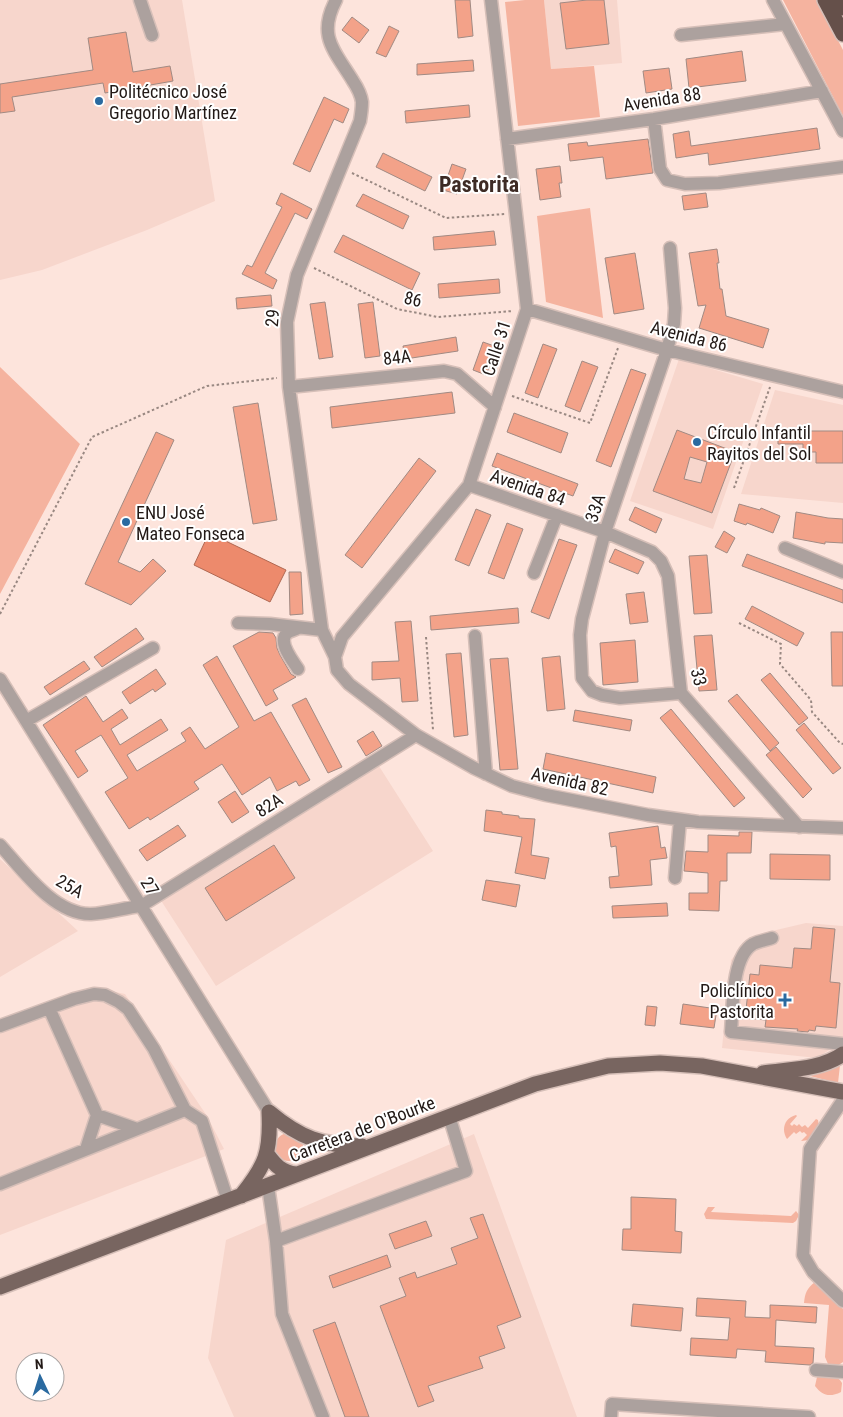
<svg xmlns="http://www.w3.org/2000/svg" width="843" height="1417" viewBox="0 0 843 1417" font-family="'Roboto Condensed',sans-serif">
<rect width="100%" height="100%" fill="#fde4dc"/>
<!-- built -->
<path fill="#f7d6cc" d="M0,0H182L215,201L147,230L42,270L0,280Z
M544,0H617L622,63L551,69Z
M679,359L763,384L713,529L630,501Z
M775,390L843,405V503L741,494Z
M377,763L433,851L216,986L160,899Z
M0,859L78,931L0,977Z
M806,923L843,926V1041L817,1058L722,1048L731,960L745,943L772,931Z
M101,989L125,994L207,1116L224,1149L0,1235V1024Z
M474,1134L577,1417H234L208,1358L226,1240Z"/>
<!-- green -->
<path fill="#f5b39f" d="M525,0H544L551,69L594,66L600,117L518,126L505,2Z
M783,0H817L843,50V116Z
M590,208L603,318L546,302L537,216Z
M0,367L80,444L0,594Z
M840,1065L838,1083L802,1074L820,1073Z
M796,1115L797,1116L790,1124L792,1126L794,1124L797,1126L799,1124L802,1127L805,1125L808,1128L816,1119L818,1120L819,1126L809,1140L801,1141L807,1135L804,1132L802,1133L800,1131L796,1134L794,1132L787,1139C781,1130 784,1118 796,1115Z
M275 1147a14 14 0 1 1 28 0a14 14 0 1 1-28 0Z
M708,1207H715L711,1212L791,1216L796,1211L799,1215L796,1221L793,1223L706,1219L704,1214Z
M815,1282L843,1309V1362L837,1366L828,1364L825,1357L829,1305L804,1303C805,1293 807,1288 815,1282Z
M823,1375C832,1375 837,1375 842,1383L841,1392C829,1398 822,1395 815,1386L817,1377Z"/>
<!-- water -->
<path fill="#ed8a6c" stroke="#b06852" d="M209,533L286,570L270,602L194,565Z"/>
<!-- building -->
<path fill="#f3a289" stroke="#a18a83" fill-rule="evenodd" d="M455,0H470L473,36L458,38Z
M587,0H604L609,44L566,49L560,3Z
M352,17L369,30L359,43L342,30Z
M389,26L399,31L386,57L376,53Z
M126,32L133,72L170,66L173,81L105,93L103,83L12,97L15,111L0,113V84L93,70L88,38Z
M742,51L746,81L689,88L686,59Z
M473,60L474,71L417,75V64Z
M669,68L672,89L646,93L643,71Z
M324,97L349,109L343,123L334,119L310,172L293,164Z
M469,105L470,117L406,123L405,111Z
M817,128L820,149L709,165L708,153L676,158L673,134L689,131L691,146Z
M648,139L653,173L606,179L603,157L570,161L568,144L587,142L588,146Z
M383,153L432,177L425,191L376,167Z
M452,164L466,169L457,194L443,190Z
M560,166L562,183H559L561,197L540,200L536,169Z
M281,193L312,209L307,219L295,213L265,273L277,280L273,289L242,274L247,265L252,267L282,207L276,204Z
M706,193L708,207L684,210L682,196Z
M363,194L409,216L403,229L356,206Z
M494,231L496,245L434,250L433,237Z
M343,235L420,273L412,290L334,252Z
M717,249L719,263H717L720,289H722L726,316L769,329L763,348L699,328L706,305L698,306L689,253Z
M635,253L644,309L614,314L605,258Z
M499,279L500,293L439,298L438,284Z
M271,295L272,306L237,309L236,298Z
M325,302L333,357L319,359L310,304Z
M373,302L380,356L365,358L358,304Z
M456,337L458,351L405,359L403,346Z
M483,342L497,347L486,375L473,370Z
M543,344L557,349L538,398L525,393Z
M582,361L598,367L580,412L565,406Z
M631,369L646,374L611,467L596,461Z
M452,392L455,413L332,428L330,407Z
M258,403L277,520L253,524L233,407Z
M514,413L568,433L561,453L507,432Z
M677,430L735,452L712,513L653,491ZM690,457L707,462L701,483L684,479Z
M778,431H843V463H816V452H803V444H778Z
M156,432L174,440L118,562L140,572L153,559L166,571L131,605L85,584Z
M497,453L578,484L573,496L492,466Z
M419,458L436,471L362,568L345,555Z
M739,504L760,510L761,508L780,516L773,533L747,523L746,525L734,521Z
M635,507L662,519L656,533L629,520Z
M476,509L491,515L469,566L455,560Z
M796,512L828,518L843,519V543L825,542V544L793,538Z
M507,523L523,529L504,579L488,573Z
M724,531L735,538L727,553L715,547Z
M559,539L577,545L549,619L531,612Z
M615,549L644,562L638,574L609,562Z
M747,554L843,590V603L742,566Z
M707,555L712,613L694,614L689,556Z
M289,572H301L303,614L290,615Z
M644,592L648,622L630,624L626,594Z
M752,606L804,633L797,646L745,619Z
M518,608L519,623L431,630L430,616Z
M411,621L418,701L402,702L400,678L372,680V662L399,661L395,622Z
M136,628L144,639L102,667L94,657Z
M259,632L273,633L276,638L277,648L280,655L291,674L296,677L273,690L278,699L266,706L233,646Z
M831,632H843V686H832Z
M712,635L717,690L699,691L694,636Z
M635,640L638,682L603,685L600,643Z
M461,653L468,735L454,737L446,654Z
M217,656L254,721L271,712L310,780L299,786L296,781L277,791L270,777L242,795L222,764L194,782L199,789L150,820L148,817L129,829L105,792L128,778L101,735L75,751L88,771L78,778L43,725L86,696L103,722L122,709L128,718L111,729L120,745L161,719L168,730L127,755L137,771L186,741L181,733L190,727L205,749L239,727L203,665Z
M560,656L565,709L547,711L542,658Z
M508,658L518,769L500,770L490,659Z
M84,661L90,669L50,695L44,687Z
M156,669L166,684L155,692L153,689L130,704L122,692Z
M770,673L808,718L799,725L761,680Z
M737,694L779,743L770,751L728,701Z
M306,698L342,767L328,773L292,705Z
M671,709L745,798L734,807L660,718Z
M575,710L632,720L630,731L573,721Z
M804,723L841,768L833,774L796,730Z
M373,731L382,746L366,756L357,741Z
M776,747L812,789L803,798L766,755Z
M546,753L656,777L653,793L543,769Z
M235,791L249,812L232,823L218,802Z
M486,810L502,812V814L519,816V818L535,819L531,855L549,858L545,879L515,873L522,837L484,831Z
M178,825L186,836L147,861L139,850Z
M658,826L661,848L665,847L667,858L650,860L652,885L610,888L609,877L619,876L616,846L611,847L609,833Z
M739,832H752L751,853H727V881H720L719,911L689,910V893H708V873L684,871L686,851L708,852V835L739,836Z
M274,845L295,878L226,921L205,888Z
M770,854L830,855V880L770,879Z
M486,880L520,885L516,907L482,900Z
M667,903L668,916L613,918L612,906Z
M813,927L835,929L830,982L840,983L836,1028L816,1026L815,1031L809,1030L808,1032L797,1031L798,1029L765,1027L766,1020L745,1018L750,974L759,975L760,965L792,968L794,948L811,949Z
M683,1004L717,1009L714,1028L680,1024Z
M647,1006L657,1007L655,1026L645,1025Z
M631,1197L676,1199L675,1231L682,1232L681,1253L622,1250L623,1229H631Z
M483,1214L521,1317L497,1326L505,1348L479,1357L483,1368L428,1386L434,1401L418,1407L380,1306L406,1296L399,1278L415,1272L417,1278L457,1264L451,1248L478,1238L470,1218Z
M426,1221L432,1236L395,1249L389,1234Z
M387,1255L391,1267L333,1288L329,1276Z
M697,1298L746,1301L745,1317L770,1318V1305L817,1307L816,1323L776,1320L775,1346L814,1348L813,1363L810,1365L765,1362L766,1351L737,1349L736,1358L690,1355L691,1338L728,1340L730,1318L696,1316Z
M633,1304L683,1308L681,1331L631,1326Z
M335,1322L369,1417H345L313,1330Z"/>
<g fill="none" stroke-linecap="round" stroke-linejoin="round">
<defs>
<path id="minor" d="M140,0L152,35
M336,0C317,36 334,50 353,81C357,87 361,94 362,102C362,108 361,115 360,121L297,275L287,322L289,387L322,630L335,657L337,670L349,684L416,735L474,768L512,786L546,795L648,815L698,822L843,828
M773,0L843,131
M681,35L785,24
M654,119L660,169L667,180L685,184L719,183L843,167
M507,139L654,119L822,91
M670,248L675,308L674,324L667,350L605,532L582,619L580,635L582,678L592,691L602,695L620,698L681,693
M527,309L667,350L843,392
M289,387L444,371L457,374L495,407
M469,485L605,532L652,552L661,561L668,576L681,693L799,827
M785,548L843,572
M534,573L557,515
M238,623L270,624L322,630
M475,636L486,774
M335,657L342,637L469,485L527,309L491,0
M298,669C293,661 277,642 287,633C290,631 295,630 298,628
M0,679L269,1112
M26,721L153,648
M0,845C22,869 54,915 91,914C107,913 124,908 141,906L416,735
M675,878L680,820
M772,938C766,940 759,941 753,944C731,957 733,1009 731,1032L843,1044
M49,1008L97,1115
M0,1026L74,999L94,994L105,995L119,1002L128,1009L154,1049L185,1110L202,1121L228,1201
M843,1100L810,1149L803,1255L813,1272L843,1301
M86,1149L97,1115L137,1129
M0,1184L185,1110
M268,1186L276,1241L466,1171L449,1116
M276,1241L282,1314L323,1417
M816,1370L843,1372
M611,1417L612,1404L809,1417"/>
<path id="major" d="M763,1073C790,1069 820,1070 843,1054
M267,1154C275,1165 281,1172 296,1174
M241,1196C266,1165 271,1152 269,1112C300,1138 322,1146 362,1146
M0,1287L535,1084L608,1066L660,1063L702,1066L843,1092"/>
<path id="highway" d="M825,0L843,34
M839,0L843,8"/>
</defs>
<!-- minor casing -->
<use href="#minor" stroke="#d6bfb8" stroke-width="15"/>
<!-- major casing -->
<use href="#major" stroke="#d6bfb8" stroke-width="18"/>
<!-- highway casing -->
<use href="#highway" stroke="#d6bfb8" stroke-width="18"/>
<!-- path -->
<path stroke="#998882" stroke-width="2" stroke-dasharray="2.5 2.5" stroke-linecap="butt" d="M352,173L446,218L505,214
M314,268L397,309L438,317L513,311
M512,396L590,423L618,348
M734,488L770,387
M0,614L92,437L207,386L277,378
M739,623L781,644L780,664L811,700L812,712L840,743L843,744
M426,637L433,730"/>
<!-- minor -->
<use href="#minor" stroke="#aca19e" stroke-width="12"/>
<!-- major -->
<use href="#major" stroke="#786560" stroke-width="15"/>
<!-- highway -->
<use href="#highway" stroke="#65504a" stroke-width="15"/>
</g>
<!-- markers -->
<g fill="#2a6aa0" stroke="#fff" stroke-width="2">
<circle cx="99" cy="101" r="5"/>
<circle cx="697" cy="442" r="5"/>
<circle cx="126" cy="522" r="5"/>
<path d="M782.5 992.5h5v5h5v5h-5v5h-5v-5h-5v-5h5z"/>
</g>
<g text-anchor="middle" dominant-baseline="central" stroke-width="4" stroke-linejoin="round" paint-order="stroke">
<!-- poi labels -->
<g font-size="18" fill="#221916" stroke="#fff" text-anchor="start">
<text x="109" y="91">Politécnico José<tspan x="109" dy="21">Gregorio Martínez</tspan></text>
<text x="707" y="432">Círculo Infantil<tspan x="707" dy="21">Rayitos del Sol</tspan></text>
<text x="136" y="512">ENU José<tspan x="136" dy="21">Mateo Fonseca</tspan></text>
<text x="774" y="990" text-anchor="end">Policlínico<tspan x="774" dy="21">Pastorita</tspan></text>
</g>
<!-- street labels -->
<g font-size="18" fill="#221916" stroke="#fff">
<text transform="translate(662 99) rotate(-9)">Avenida 88</text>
<text transform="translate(413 299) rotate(13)">86</text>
<text transform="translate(272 318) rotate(-85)">29</text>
<text transform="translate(689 336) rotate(14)">Avenida 86</text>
<text transform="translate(496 348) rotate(-72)">Calle 31</text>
<text transform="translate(397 357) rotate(-6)">84A</text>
<text transform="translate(528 487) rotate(19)">Avenida 84</text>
<text transform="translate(595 508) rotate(-71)">33A</text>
<text transform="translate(699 677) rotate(76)">33</text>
<text transform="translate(570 781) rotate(12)">Avenida 82</text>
<text transform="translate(269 805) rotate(-32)">82A</text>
<text transform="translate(70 886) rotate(30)">25A</text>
<text transform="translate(150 886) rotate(58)">27</text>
<text transform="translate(362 1129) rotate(-21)">Carretera de O'Bourke</text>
</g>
<!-- district labels -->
<g font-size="22" font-weight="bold" fill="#3d2b25" stroke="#fff">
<text x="479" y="184">Pastorita</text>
</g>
</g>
<!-- north arrow -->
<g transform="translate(40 1377) rotate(356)"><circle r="24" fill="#ffffff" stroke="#a7a3a2"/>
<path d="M0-4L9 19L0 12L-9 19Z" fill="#2a6aa0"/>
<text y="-8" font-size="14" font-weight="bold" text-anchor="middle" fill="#221916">N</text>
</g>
</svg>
